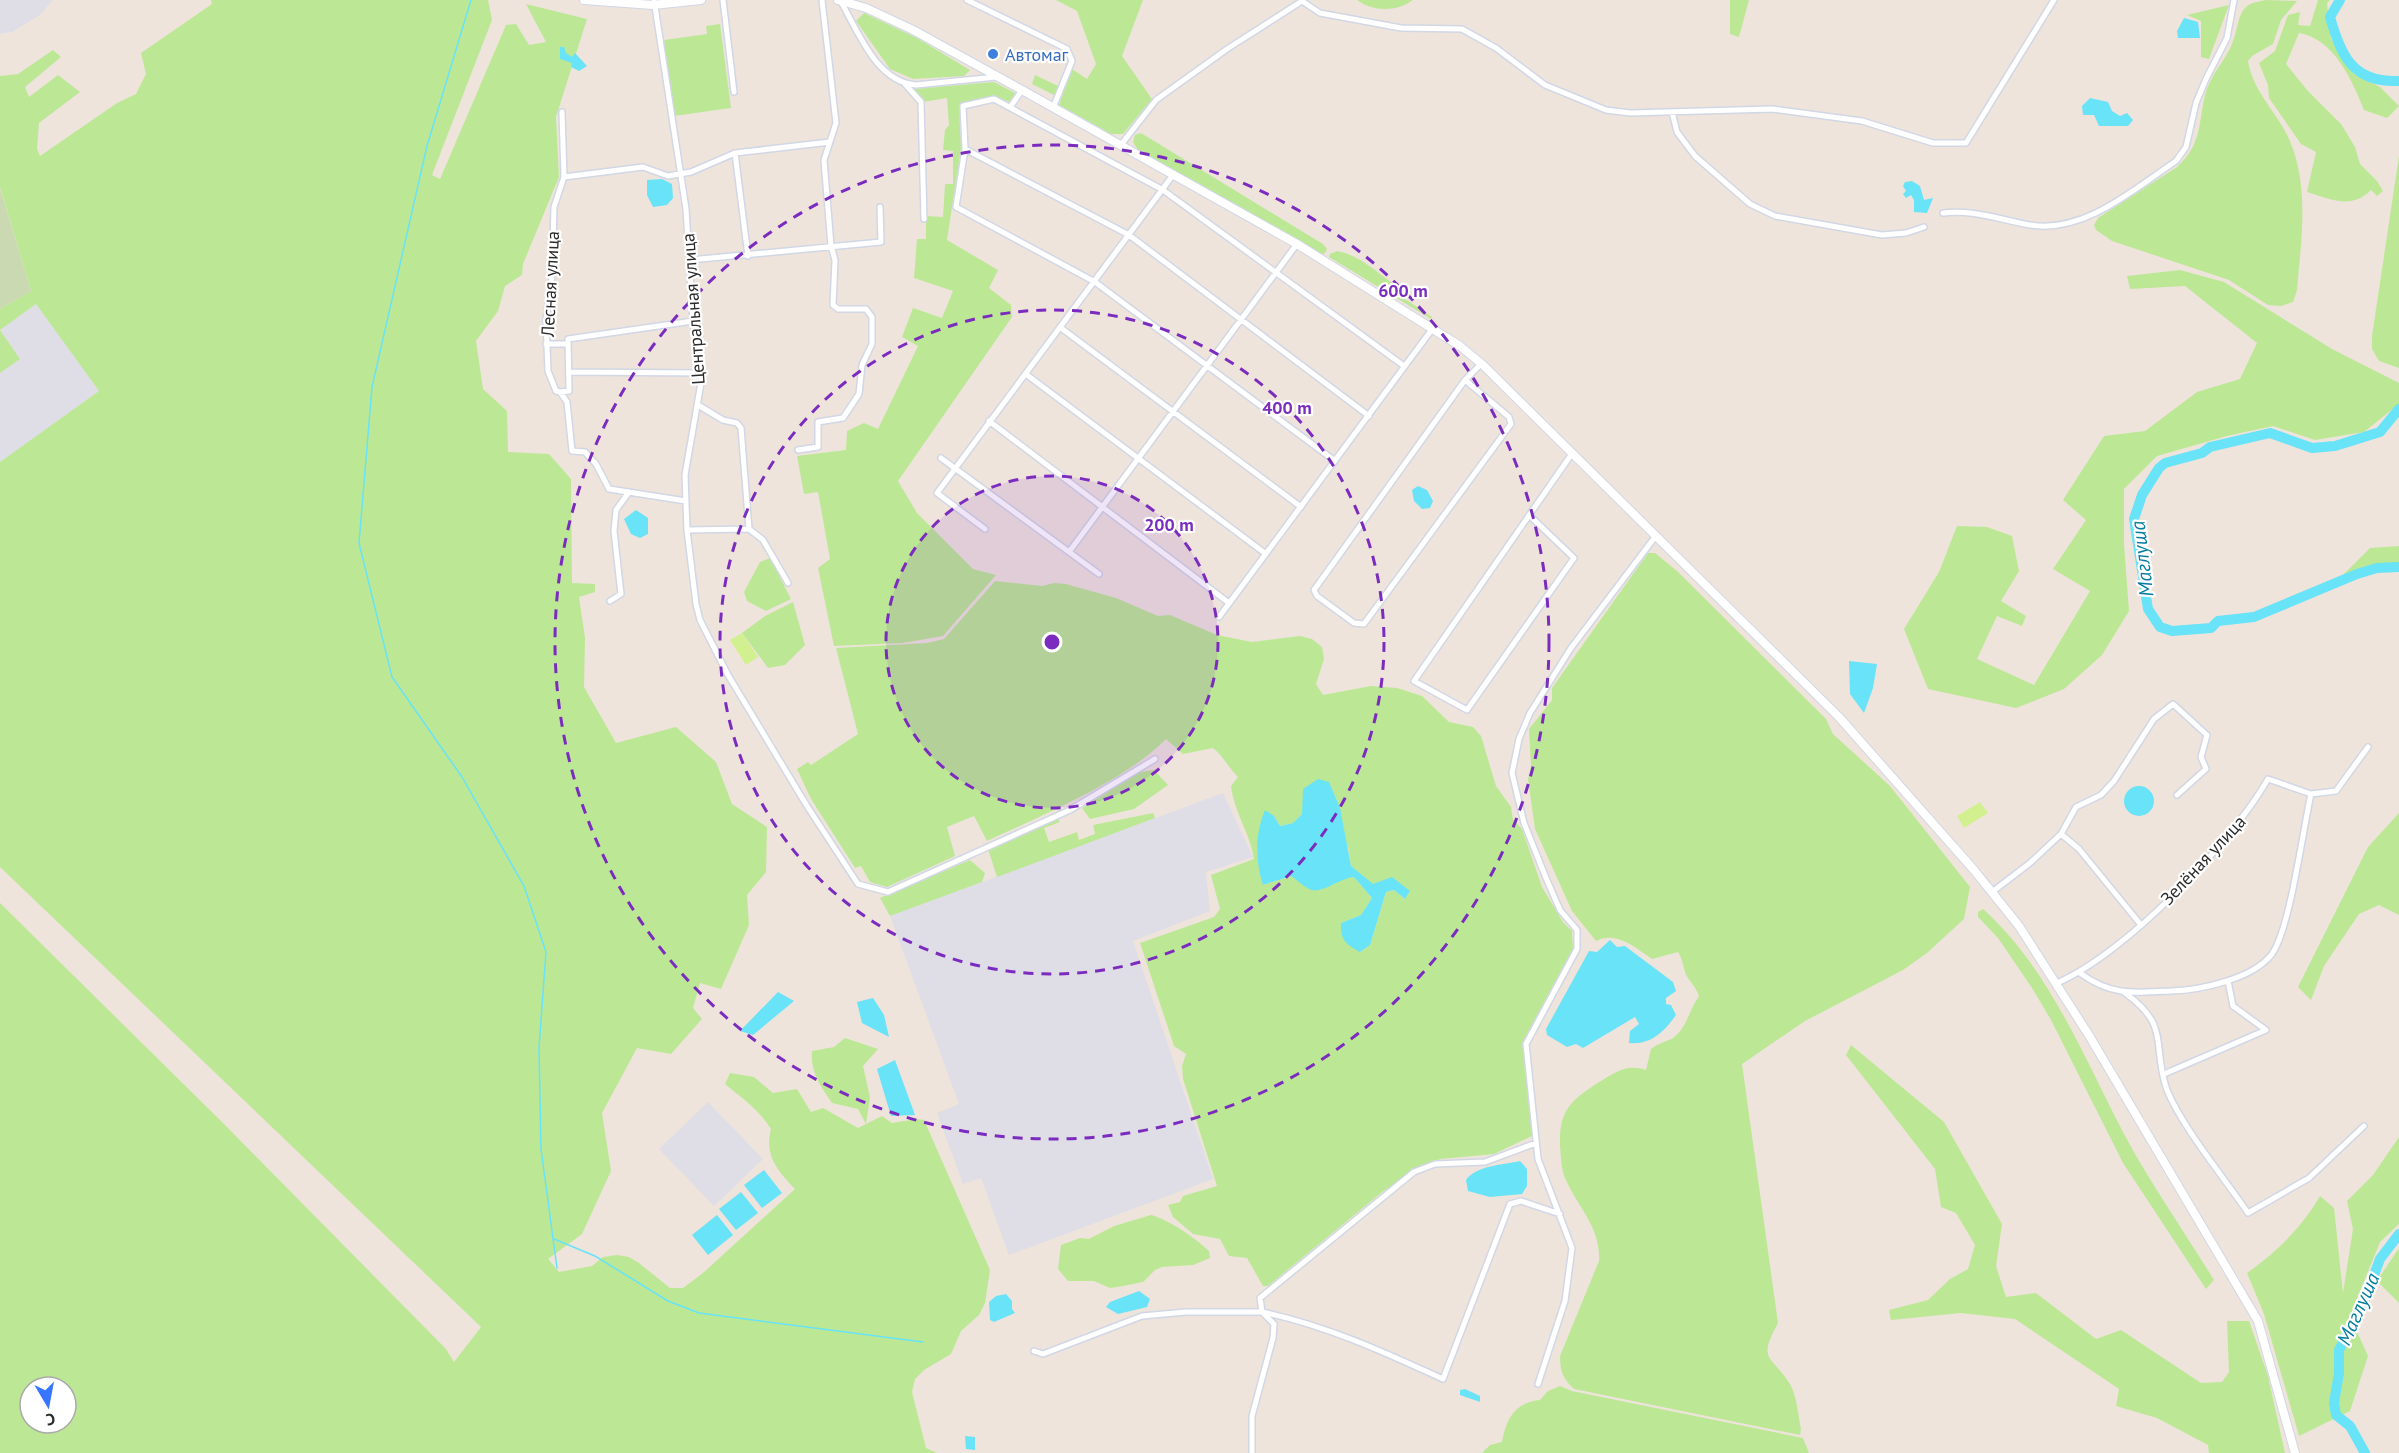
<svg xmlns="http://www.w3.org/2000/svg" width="2399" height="1453" viewBox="0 0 2399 1453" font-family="'PT Sans',sans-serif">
<rect width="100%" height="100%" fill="#eee4dc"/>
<!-- industrial -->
<path fill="#dfdde6" d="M0,0H53L40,15L12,32L0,34Z
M36,304L99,391L0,462V373L20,359L0,330Z
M1223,793L1253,857L1206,872L1210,911L1133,941L1213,1179L1009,1255L981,1178L963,1184L937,1113L959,1104L890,916Z
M708,1102L763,1159L714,1206L659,1149Z"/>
<!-- green -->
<path fill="#bce895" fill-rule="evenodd" d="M211,0H488L492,20L432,175L440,179L506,25L516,24L529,45L546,42L526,4L587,19L556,117L559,177L523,264L522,275L505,286L498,311L476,341L483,389L507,411L508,452L549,454L571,479L572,583L595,584V592L579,597L585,638L584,687L616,743L676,727L716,762L732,804L767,827L766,872L747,895L749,925L721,989L700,983L693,1008L702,1019L671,1054L637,1048L602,1113L611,1171L582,1234L548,1259L559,1272L592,1266L603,1257L617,1255L629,1257L639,1263L670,1288H683L703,1273L795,1189C778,1171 764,1156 771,1129C759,1110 742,1098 725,1084L730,1073L754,1077L773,1093L797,1089L811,1112L823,1108L858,1128L882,1116L892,1123L917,1119L924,1120L990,1270L985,1303L979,1315L961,1331L951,1354L924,1370L915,1379L912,1392L926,1448L937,1453H0V903L223,1123L446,1349L454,1362L481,1327L0,867V462L99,391L36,304L0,330V309L31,291L0,187V76L18,74L53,50L61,57L25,87L29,97L58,75L80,92L39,123L37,149L40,156L117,103L136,94L146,74L141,53L212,4ZM30,1387H66V1423H30Z
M1056,0H1143L1122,56L1152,99L1123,134H1111L1059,105L1072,69L1087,79L1096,64L1077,11Z
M1357,0H1413C1397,12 1373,12 1357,0Z
M1730,0H1749L1739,37L1730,34Z
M2265,0L2297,1L2281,20L2273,44L2252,56L2248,61C2253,92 2277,112 2289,139C2310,186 2301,241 2297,290L2293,302L2281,306L2268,305L2229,280L2112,241L2096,230L2094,225L2098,218L2177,167C2202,144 2198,125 2205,95C2210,75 2227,59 2233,41C2238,29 2237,15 2247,6C2252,2 2259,2 2265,0Z
M2318,0H2330L2327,3L2331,39L2354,74L2380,87L2399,106L2387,118L2364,110C2352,80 2334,39 2299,33L2286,64L2307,90L2341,124L2355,147L2360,164L2377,181L2383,191L2377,196L2371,190C2352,210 2330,199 2307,192L2316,152L2301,144L2269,98L2268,85L2259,63L2275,51L2288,15L2300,12L2298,25L2310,26Z
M2229,5L2209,59L2201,57V21L2187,15Z
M864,13L917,38L970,70L964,76L913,79L890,69L856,21Z
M720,24L731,108L674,116L664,40L707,34L706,26Z
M1035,75L1058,86L1054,95L1032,84Z
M994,82L1015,93L1010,102L993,96L959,104L961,148L947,240L998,270L989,288L1011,305L1012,317L898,481L917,513L973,569L996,575L943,636L903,643L834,646L818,568L830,559L818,492L804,494L797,456L846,450L847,431L864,423L878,429L918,346L902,337L913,308L942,318L953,291L914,278L917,239H926V216L943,217L945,184H953V151L943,150L945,130L949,125L947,98L923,102L913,89Z
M1141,133L1323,244L1327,249L1325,253L1320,255L1139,152L1133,142L1135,135Z
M2399,156V368L2379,361L2372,349V336Z
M1337,251C1364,256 1380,277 1402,289V297L1432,317L1431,319L1329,257L1330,254Z
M2180,270L2224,282L2332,349L2399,383V404L2364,432L2315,440L2273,426L2227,436L2157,456L2124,489V544L2129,611L2102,655L2064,689L2016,708L1928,689L1904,629L1939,572L1957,526L1987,527L2012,536L2019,571L2001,601L2026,616L2022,626L1997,616L1977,659L2034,685L2090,591L2053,569L2086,520L2063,500L2104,436L2145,431L2197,392L2240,379L2257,343L2185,286L2130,289L2127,276Z
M0,330L20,359L0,373Z
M2399,546V566L2380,564L2333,585L2370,548Z
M1648,553H1655L1677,571L1826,719L1833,734L1890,786L1970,887L1964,919L1927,953L1903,970L1805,1021L1742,1064L1778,1323C1757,1362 1771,1354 1790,1384C1797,1396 1798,1416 1801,1429L1800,1435L1574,1389C1563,1379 1560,1371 1560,1356L1599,1261C1601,1227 1578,1208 1565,1178C1561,1168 1561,1157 1560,1146C1559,1113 1568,1102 1596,1084C1614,1073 1626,1063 1646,1070L1651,1049C1658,1043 1666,1042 1673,1038C1687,1028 1690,1008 1699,996C1696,987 1690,982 1686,975C1683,967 1683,960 1678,952L1652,959C1634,947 1617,931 1596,941L1572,911L1535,829L1528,779L1531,766L1529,729L1552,700V688Z
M770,558L791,599L766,611L747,601L744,592L760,562Z
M995,581L1042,586L1054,583L1066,584L1116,598L1158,616L1170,615L1217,635L1252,642L1300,636L1312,639L1322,647L1324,659L1316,684L1323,695L1371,686L1397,688L1422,696L1449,722L1473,727L1481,736L1496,786L1511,807L1513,819L1522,829L1542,887L1563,922L1572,931L1573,949L1523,1041L1532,1136L1494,1154L1441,1159L1421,1165L1381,1193L1268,1286H1263L1247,1258L1229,1256L1220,1239L1193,1234L1173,1217L1168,1205L1180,1202L1183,1196L1217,1186L1183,1079L1182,1066L1186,1054L1174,1046L1140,943L1214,917L1220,909L1211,875L1254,859C1250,833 1234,812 1231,786L1238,777C1228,767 1224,757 1213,748L1183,754L1166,739C1125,781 1041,816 987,841L974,816L947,827L955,856L887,887L870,882L861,866L855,868L811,799L797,769L808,762L811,765L858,734L836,648L927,643L944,639ZM1302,814L1348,847L1351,866L1373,885L1410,891L1405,899L1394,890L1386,892L1370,945L1360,952L1341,923L1361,915L1372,898L1354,877C1317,880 1333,903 1291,876L1263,885L1257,848L1274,816L1280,826L1293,823Z
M793,602L805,645L785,665L768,668L742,633L765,616Z
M1154,770L1168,785L1134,809L1090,819L1082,808L1140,772Z
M1153,813L1155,818L997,877L988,849L1058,818L1060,822L1044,828L1049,842L1077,832L1079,840L1095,834L1093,825Z
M2399,813V915L2379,905L2359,914L2324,966L2311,1000L2298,987L2368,847Z
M970,860L985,873L982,882L890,916L880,898Z
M1983,909C2048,967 2084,1057 2123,1132C2150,1183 2184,1231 2214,1280L2206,1289L2123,1163L2051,1020L2032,988L1998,938L1978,917V912Z
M845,1038L878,1049L863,1066L870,1097L866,1124L858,1109L832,1103C821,1087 810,1072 812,1051L834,1047Z
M1851,1045L1944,1122L2002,1224L1996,1266L2006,1297L2036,1293L2096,1339L2121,1330L2201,1383L2222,1382L2229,1372L2227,1321H2249L2268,1376L2285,1453H2209L2208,1445L2157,1418L2116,1406L2119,1389L2015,1319L1961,1313L1891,1320L1889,1310L1928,1300L1950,1279L1968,1269L1975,1245L1956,1213L1941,1207L1935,1169L1846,1055Z
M2399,1137V1224L2380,1242L2350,1316L2368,1356L2350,1411L2299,1436L2264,1314L2247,1273C2278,1251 2301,1228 2320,1196L2334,1208L2343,1293L2353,1229L2347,1201L2373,1175Z
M1151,1215C1170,1220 1195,1238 1209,1251L1210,1258L1193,1265L1162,1267L1155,1270L1143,1282L1123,1286L1110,1288L1094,1281H1068L1058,1269L1061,1245L1080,1238L1089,1239L1114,1226Z
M2399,1248V1303L2377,1281Z
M1560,1386L1572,1391L1803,1438L1809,1453H1482L1490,1445L1502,1442C1506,1419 1515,1402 1540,1400L1548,1391Z"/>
<!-- cemetery -->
<path fill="#cad9b2" d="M0,188L31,291L0,309Z"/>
<!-- pitch -->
<path fill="#d3f090" d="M742,633L758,657L746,665L730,640Z
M1980,802L1988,813L1964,828L1957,816Z"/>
<!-- water -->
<path fill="#68e3f7" d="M2184,18L2198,22L2200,38H2178L2177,31Z
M560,47H564L566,53L572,57L575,53L587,66L579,71L571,67L572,63L560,59Z
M2090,98L2108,102L2112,111L2120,116L2127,113L2133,120L2128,126H2099L2094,115H2083L2082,106Z
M662,179L672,184L673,198L667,205L653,207L647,195V180Z
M1912,181L1920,186L1924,200L1933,198L1927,213L1914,212V200L1911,195L1906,198L1903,194L1906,191L1903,186L1905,182Z
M1418,486L1427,490L1433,501L1430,508L1422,509L1414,501L1412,490Z
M636,510L648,518V534L640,538L631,534L624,519Z
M1849,661L1877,664L1873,688L1864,713L1850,694Z
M1318,779L1329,782L1340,808L1351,866L1373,884L1392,877L1410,891L1405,899L1394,890L1386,892L1370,945L1360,952C1346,944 1340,940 1341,923L1361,915L1372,898L1354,877C1340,878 1323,893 1312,890C1305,888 1297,880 1291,876L1263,885C1255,860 1255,834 1265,810L1274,816L1280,826L1293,823L1302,814L1303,789Z
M2124 801a15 15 0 1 1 30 0a15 15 0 1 1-30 0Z
M1610,940L1617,947L1625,946L1673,982L1676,991L1666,998V1004L1671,1005L1676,1015C1664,1032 1651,1045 1629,1043L1630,1031L1639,1024L1635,1017L1583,1048L1576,1044L1567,1047L1547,1035L1546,1029L1589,951L1597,952Z
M778,992L794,1001L753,1035L740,1031Z
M873,998L884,1015L889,1037L862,1023L857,1002Z
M895,1060L915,1115L891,1116L877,1069Z
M1520,1161L1527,1169V1186L1522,1194L1490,1197L1468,1191L1466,1180C1477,1165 1503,1165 1520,1161Z
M764,1170L782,1193L762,1208L744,1185Z
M741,1192L758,1213L736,1230L719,1209Z
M717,1215L733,1235L708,1255L692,1235Z
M1139,1291L1150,1299L1147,1307L1118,1314L1106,1307L1110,1302Z
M1006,1294L1012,1301V1309L1015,1313L994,1322L990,1320L989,1302L996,1296Z
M1465,1389L1480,1396V1402L1460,1395V1390Z
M965,1436L975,1437V1450L966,1449Z"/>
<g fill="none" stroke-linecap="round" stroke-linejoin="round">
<!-- stream -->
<path stroke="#68e3f7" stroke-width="1.5" d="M471,0L427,146L372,387L359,543L392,677L462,777L524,886L546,952L539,1048L541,1149L557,1268
M554,1239L595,1256L668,1301L699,1313L923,1342"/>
<!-- river -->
<path stroke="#68e3f7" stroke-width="10" d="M2340,0L2330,17C2341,56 2353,83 2399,81
M2399,409L2380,432L2335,446L2312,448L2270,433L2210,447L2202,453L2165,463L2159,468L2142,495L2134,519L2148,609L2160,627L2172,631L2211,628L2218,621L2254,617L2357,574L2377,568L2399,567
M2365,1453L2350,1426L2336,1415L2334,1403L2339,1373V1350L2364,1302L2380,1259L2399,1234"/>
<defs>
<path id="street" d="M654,0L686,209L693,321L702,377L685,475L687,530L696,604L700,620L728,675L807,806L858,884L888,892L1070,810L1155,759
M723,0L734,92
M840,0C858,31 876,82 916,85L996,77
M967,0L1067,49L1072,61L1053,108
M1302,1L1320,13L1401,28L1462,29L1496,48L1545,85L1606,110L1630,113L1772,109L1862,121L1933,143H1966L2054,0
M905,84L921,102L924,219
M1011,106L1022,90
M562,112L564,177L554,207L552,276L546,320L548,371L556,391L560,392L567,402L572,451L585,452L596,464L609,489L686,501
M1672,112L1677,132L1695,156L1750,204L1775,216L1882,235L1906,233L1924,227
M1120,146L1156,100L1227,49L1302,1
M965,149L1129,235L1369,416
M735,153L748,256
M564,177L643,167L668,176L691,172L735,153L830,142
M1943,213C1973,209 2001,220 2030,225C2084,234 2134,189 2176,161L2186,147L2196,103L2206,79L2227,38L2234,0
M690,260L881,242L880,207
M1061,328L1301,507
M546,344H568
M569,372L701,373
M1027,375L1266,554
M1465,380L1509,417L1511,424L1364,624L1354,623L1317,596L1314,590L1465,380L1481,364
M560,392L569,391L568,339L693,321
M698,405L723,420L737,423L741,428L749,529L763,540L788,583
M989,421L1229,603
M798,450L818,447V422L843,418L859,394L862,365L872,344V317L866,309H838L833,305L835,260L831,246L824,160L836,123L822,0
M941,458L1099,574
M1335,461L1095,282L956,207L965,149L963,106L994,99L1163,190L1404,366
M1529,515L1574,558L1467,710L1414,681L1571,455
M985,529L937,493L1173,175
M687,530L749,529
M1069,552L1297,244
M610,601L621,594L614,531L616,510L629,492
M1219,617L1433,328
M2061,834L2076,807L2101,795L2114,781L2154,719L2173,704L2207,735L2201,757L2206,769L2177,795
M1992,892L2030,863L2061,834L2079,849L2141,925
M2080,973C2111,996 2135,993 2171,991C2201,990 2253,979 2272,954C2290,929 2303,829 2311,794
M2057,983C2126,953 2230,845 2268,779L2311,794L2336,791L2368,747
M2125,993C2172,1027 2151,1045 2167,1090C2182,1127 2225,1179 2248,1213L2309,1178L2364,1126
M2164,1074L2266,1030L2233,1006L2228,981
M1536,1143L1485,1162L1435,1164L1414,1172L1260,1298L1262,1312C1325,1325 1384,1352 1443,1379L1510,1204L1521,1201L1560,1214
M1034,1351L1043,1354L1142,1316L1186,1312H1262L1274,1324L1273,1338L1252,1416V1453
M1538,1384L1565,1301L1572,1248L1538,1159L1526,1044L1577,949V930L1560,910L1546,878L1524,823L1512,773L1519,739L1530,713L1571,648L1655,537"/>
<path id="secondary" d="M584,0L653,5L701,0
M838,0L866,8L913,30L1022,90L1297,244L1460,346L1483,365L1839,717L1974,870L2019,926L2090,1037L2258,1321L2295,1453"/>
</defs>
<!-- street casing -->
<use href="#street" stroke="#d1d7e5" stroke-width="8"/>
<!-- secondary casing -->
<use href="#secondary" stroke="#d1d7e5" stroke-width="10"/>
<!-- street -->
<use href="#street" stroke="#fff" stroke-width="5"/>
<!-- secondary -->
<use href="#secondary" stroke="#fff" stroke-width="8"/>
</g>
<!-- distance rings -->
<circle cx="1052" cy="642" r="166" fill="#7b2cbf" fill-opacity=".12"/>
<g fill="none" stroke="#7b2cbf" stroke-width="3" stroke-dasharray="10 8">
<circle cx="1052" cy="642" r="166"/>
<circle cx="1052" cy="642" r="332"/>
<circle cx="1052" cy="642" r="497"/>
</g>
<!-- markers -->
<circle fill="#3f7fe0" stroke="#fff" stroke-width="2" cx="993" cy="54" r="6"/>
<g text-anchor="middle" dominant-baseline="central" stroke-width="4.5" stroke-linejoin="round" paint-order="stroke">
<!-- shop labels -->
<g font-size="18" fill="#366cbe" stroke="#fff" text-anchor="start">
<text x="1005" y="54">Автомаг</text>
</g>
<!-- street labels -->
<g font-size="18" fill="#2b2b2b" stroke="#fff">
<text transform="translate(550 284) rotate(-87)">Лесная улица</text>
<text transform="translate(693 309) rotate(-94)">Центральная улица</text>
<text transform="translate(2203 860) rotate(-47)">Зелёная улица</text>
</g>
<!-- water labels -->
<g font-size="20" font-style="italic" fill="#057da0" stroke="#fff">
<text transform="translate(2142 559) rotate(-97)">Маглуша</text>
<text transform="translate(2358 1309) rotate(-66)">Маглуша</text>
</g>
</g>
<circle cx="1052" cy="642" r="9" fill="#7b2cbf" stroke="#fff" stroke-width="3"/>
<g font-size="18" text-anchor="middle" font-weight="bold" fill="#7b2cbf" stroke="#fff" stroke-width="4.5" stroke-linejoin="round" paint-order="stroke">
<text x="1403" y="297">600 m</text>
<text x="1287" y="414">400 m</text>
<text x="1169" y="531">200 m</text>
</g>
<!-- north arrow -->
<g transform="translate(48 1405) rotate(170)"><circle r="28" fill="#ffffff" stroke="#aaaaaa" stroke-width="1.5"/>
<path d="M0-4.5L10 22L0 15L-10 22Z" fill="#3876ff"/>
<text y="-9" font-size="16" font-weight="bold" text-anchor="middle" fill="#2b2b2b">С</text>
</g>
</svg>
